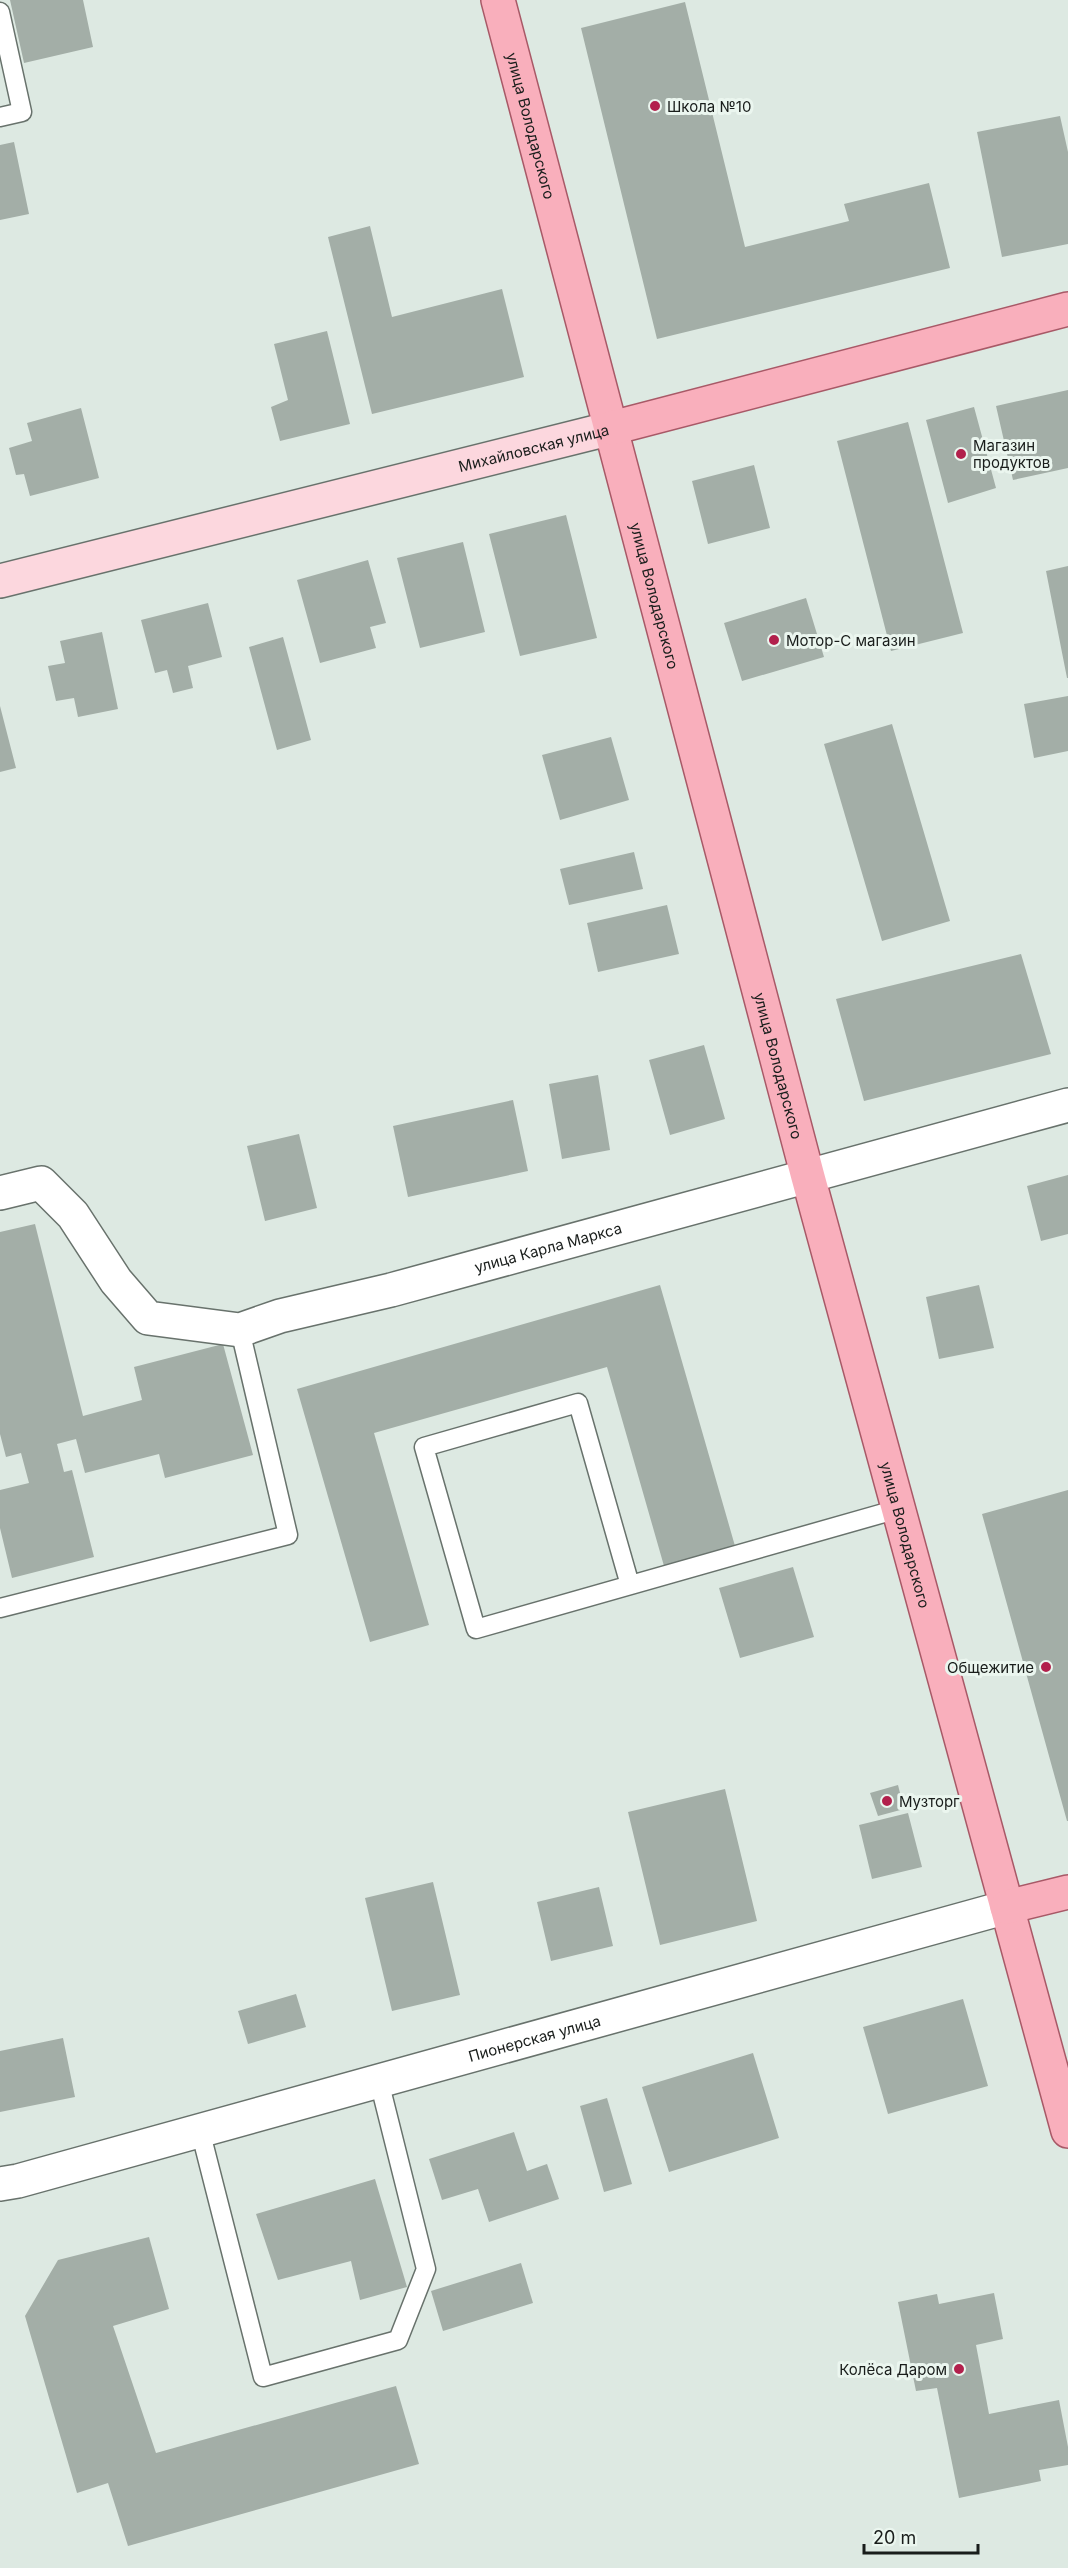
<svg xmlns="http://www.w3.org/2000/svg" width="1068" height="2568" viewBox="0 0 1068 2568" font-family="Inter,sans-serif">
<rect width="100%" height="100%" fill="#dde9e2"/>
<!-- building -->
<path fill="#a3aea7" d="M10,0H83L93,47L24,63Z
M685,2L745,247L849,221L844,204L929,183L950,268L657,339L581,28Z
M1060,116L1068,152V244L1002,257L977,132Z
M14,142L29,214L0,220V145Z
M370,226L392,317L502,289L524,377L372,414L328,237Z
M327,331L350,424L280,441L271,407L288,400L274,344Z
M1068,390V468L1013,480L996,406Z
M974,407L996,488L948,503L926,420Z
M81,408L99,478L30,496L24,474L16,475L9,448L32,441L27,423Z
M908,422L963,633L891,651L837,441Z
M754,465L770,528L708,544L692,481Z
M566,515L597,638L520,656L489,534Z
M463,542L485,632L420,648L397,558Z
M368,560L386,623L370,627L376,648L320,663L297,580Z
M1068,566V678H1067L1046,571Z
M806,598L824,657L742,681L724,623Z
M208,603L222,657L188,666L193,688L173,693L167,670L155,673L141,620Z
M102,632L118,709L78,717L74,698L56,701L48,666L65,663L60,641Z
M283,637L311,740L277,750L249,647Z
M1068,696V751L1034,758L1024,704Z
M0,706L16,768L0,772Z
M892,724L950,921L882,941L824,744Z
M611,737L629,800L560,820L542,755Z
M634,852L643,889L569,905L560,869Z
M667,905L679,954L598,972L587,923Z
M1021,954L1051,1054L864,1101L836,999Z
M704,1045L725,1119L670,1135L649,1060Z
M598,1075L610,1150L562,1159L549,1084Z
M513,1100L528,1171L408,1197L393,1126Z
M299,1134L317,1208L265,1221L247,1146Z
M1068,1175V1234L1041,1241L1027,1186Z
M35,1224L83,1416L142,1400L134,1367L223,1344L253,1455L165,1478L159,1454L85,1473L76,1439L57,1444L64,1472L72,1470L94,1557L12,1578L0,1528V1490L29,1483L21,1453L6,1457L0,1434V1232Z
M660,1285L735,1546L664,1566L607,1367L374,1433L429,1625L370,1642L297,1389Z
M979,1285L994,1348L939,1359L926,1297Z
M1068,1490V1821H1067L982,1514Z
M793,1567L814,1637L740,1658L719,1588Z
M898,1785L904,1809L878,1816L870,1793Z
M725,1789L757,1921L660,1945L628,1812Z
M908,1813L922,1867L872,1879L859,1825Z
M433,1882L460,1995L392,2011L365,1898Z
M599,1887L613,1946L551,1961L537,1902Z
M296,1994L306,2027L248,2044L238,2011Z
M963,1999L988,2086L888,2114L863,2027Z
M63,2038L75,2097L0,2112V2051Z
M753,2053L779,2138L669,2172L642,2087Z
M607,2098L632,2184L604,2192L580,2106Z
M514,2132L527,2171L547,2164L559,2199L489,2222L478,2189L442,2200L429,2159Z
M375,2179L407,2287L360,2300L351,2261L278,2280L256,2214Z
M149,2237L169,2309L113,2326L156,2453L396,2386L419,2464L128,2546L108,2483L77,2493L25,2316L58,2260Z
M521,2263L533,2303L443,2331L431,2291Z
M994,2293L1003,2339L976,2345L989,2414L1059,2400L1068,2447V2465L1039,2470L1041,2481L959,2498L937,2388L916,2391L898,2302L937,2294L939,2304Z"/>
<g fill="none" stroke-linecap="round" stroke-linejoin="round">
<defs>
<path id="service" d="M0,12L22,112L0,117
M630,1585L578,1403L424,1447L476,1629L898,1509
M0,1608L288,1535L240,1330
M200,2130L263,2377L398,2340L426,2269L379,2081"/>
<g id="minor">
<path id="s1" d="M0,1193L41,1183L73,1215L116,1281L148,1318L240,1330L280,1316L391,1290L1068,1105"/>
<path id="s2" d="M0,2184L18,2181L1007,1907"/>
</g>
<g id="secondary">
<path id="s3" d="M0,581L612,428"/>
</g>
<g id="primary">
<path id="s4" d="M498,0L808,1177L1068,2131"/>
<path d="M612,428L1068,309"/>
<path d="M1007,1907L1068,1892"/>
</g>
</defs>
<!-- service casing -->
<use href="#service" stroke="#68726c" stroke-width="21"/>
<!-- minor casing -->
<use href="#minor" stroke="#68726c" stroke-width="36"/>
<!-- secondary casing -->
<use href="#secondary" stroke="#68726c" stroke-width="36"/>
<!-- primary casing -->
<use href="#primary" stroke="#a85967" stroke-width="36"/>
<!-- service -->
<use href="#service" stroke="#fff" stroke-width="18"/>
<!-- minor -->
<use href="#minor" stroke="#fff" stroke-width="33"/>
<!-- secondary -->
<use href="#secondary" stroke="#fcd7de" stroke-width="33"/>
<!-- primary -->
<use href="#primary" stroke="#f9afbc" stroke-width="33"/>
</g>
<!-- markers -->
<g fill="#b2204c" stroke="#ebf6ef" stroke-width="2">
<circle cx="655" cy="106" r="6"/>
<circle cx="961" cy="454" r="6"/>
<circle cx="774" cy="640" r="6"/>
<circle cx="1046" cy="1667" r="6"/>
<circle cx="887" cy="1801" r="6"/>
<circle cx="959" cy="2369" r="6"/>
</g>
<g text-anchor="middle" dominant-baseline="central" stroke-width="6" stroke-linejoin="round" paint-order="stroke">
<!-- poi labels -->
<g font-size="15" fill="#191d1b" stroke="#ebf6ef" text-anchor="start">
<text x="667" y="106">Школа №10</text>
<text x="973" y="445">Магазин<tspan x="973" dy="17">продуктов</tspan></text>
<text x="786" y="640">Мотор-С магазин</text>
<text x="1034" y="1667" text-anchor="end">Общежитие</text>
<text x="899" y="1801">Музторг</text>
<text x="947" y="2369" text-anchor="end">Колёса Даром</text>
</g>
<!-- street labels -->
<g font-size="15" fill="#191d1b" stroke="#ebf6ef">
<text stroke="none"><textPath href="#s4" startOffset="130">улица Володарского</textPath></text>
<text stroke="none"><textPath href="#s3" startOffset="550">Михайловская улица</textPath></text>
<text stroke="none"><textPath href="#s4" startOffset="616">улица Володарского</textPath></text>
<text stroke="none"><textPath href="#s4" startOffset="1102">улица Володарского</textPath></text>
<text stroke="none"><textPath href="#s1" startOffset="627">улица Карла Маркса</textPath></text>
<text stroke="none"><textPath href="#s4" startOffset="1588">улица Володарского</textPath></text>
<text stroke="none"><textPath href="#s2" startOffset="554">Пионерская улица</textPath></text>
</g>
</g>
<!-- scale -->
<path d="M864 2544v9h114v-9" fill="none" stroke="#191d1b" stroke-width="3"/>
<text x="873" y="2544" font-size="18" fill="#191d1b" stroke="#ebf6ef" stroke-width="4.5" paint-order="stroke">20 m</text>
</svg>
